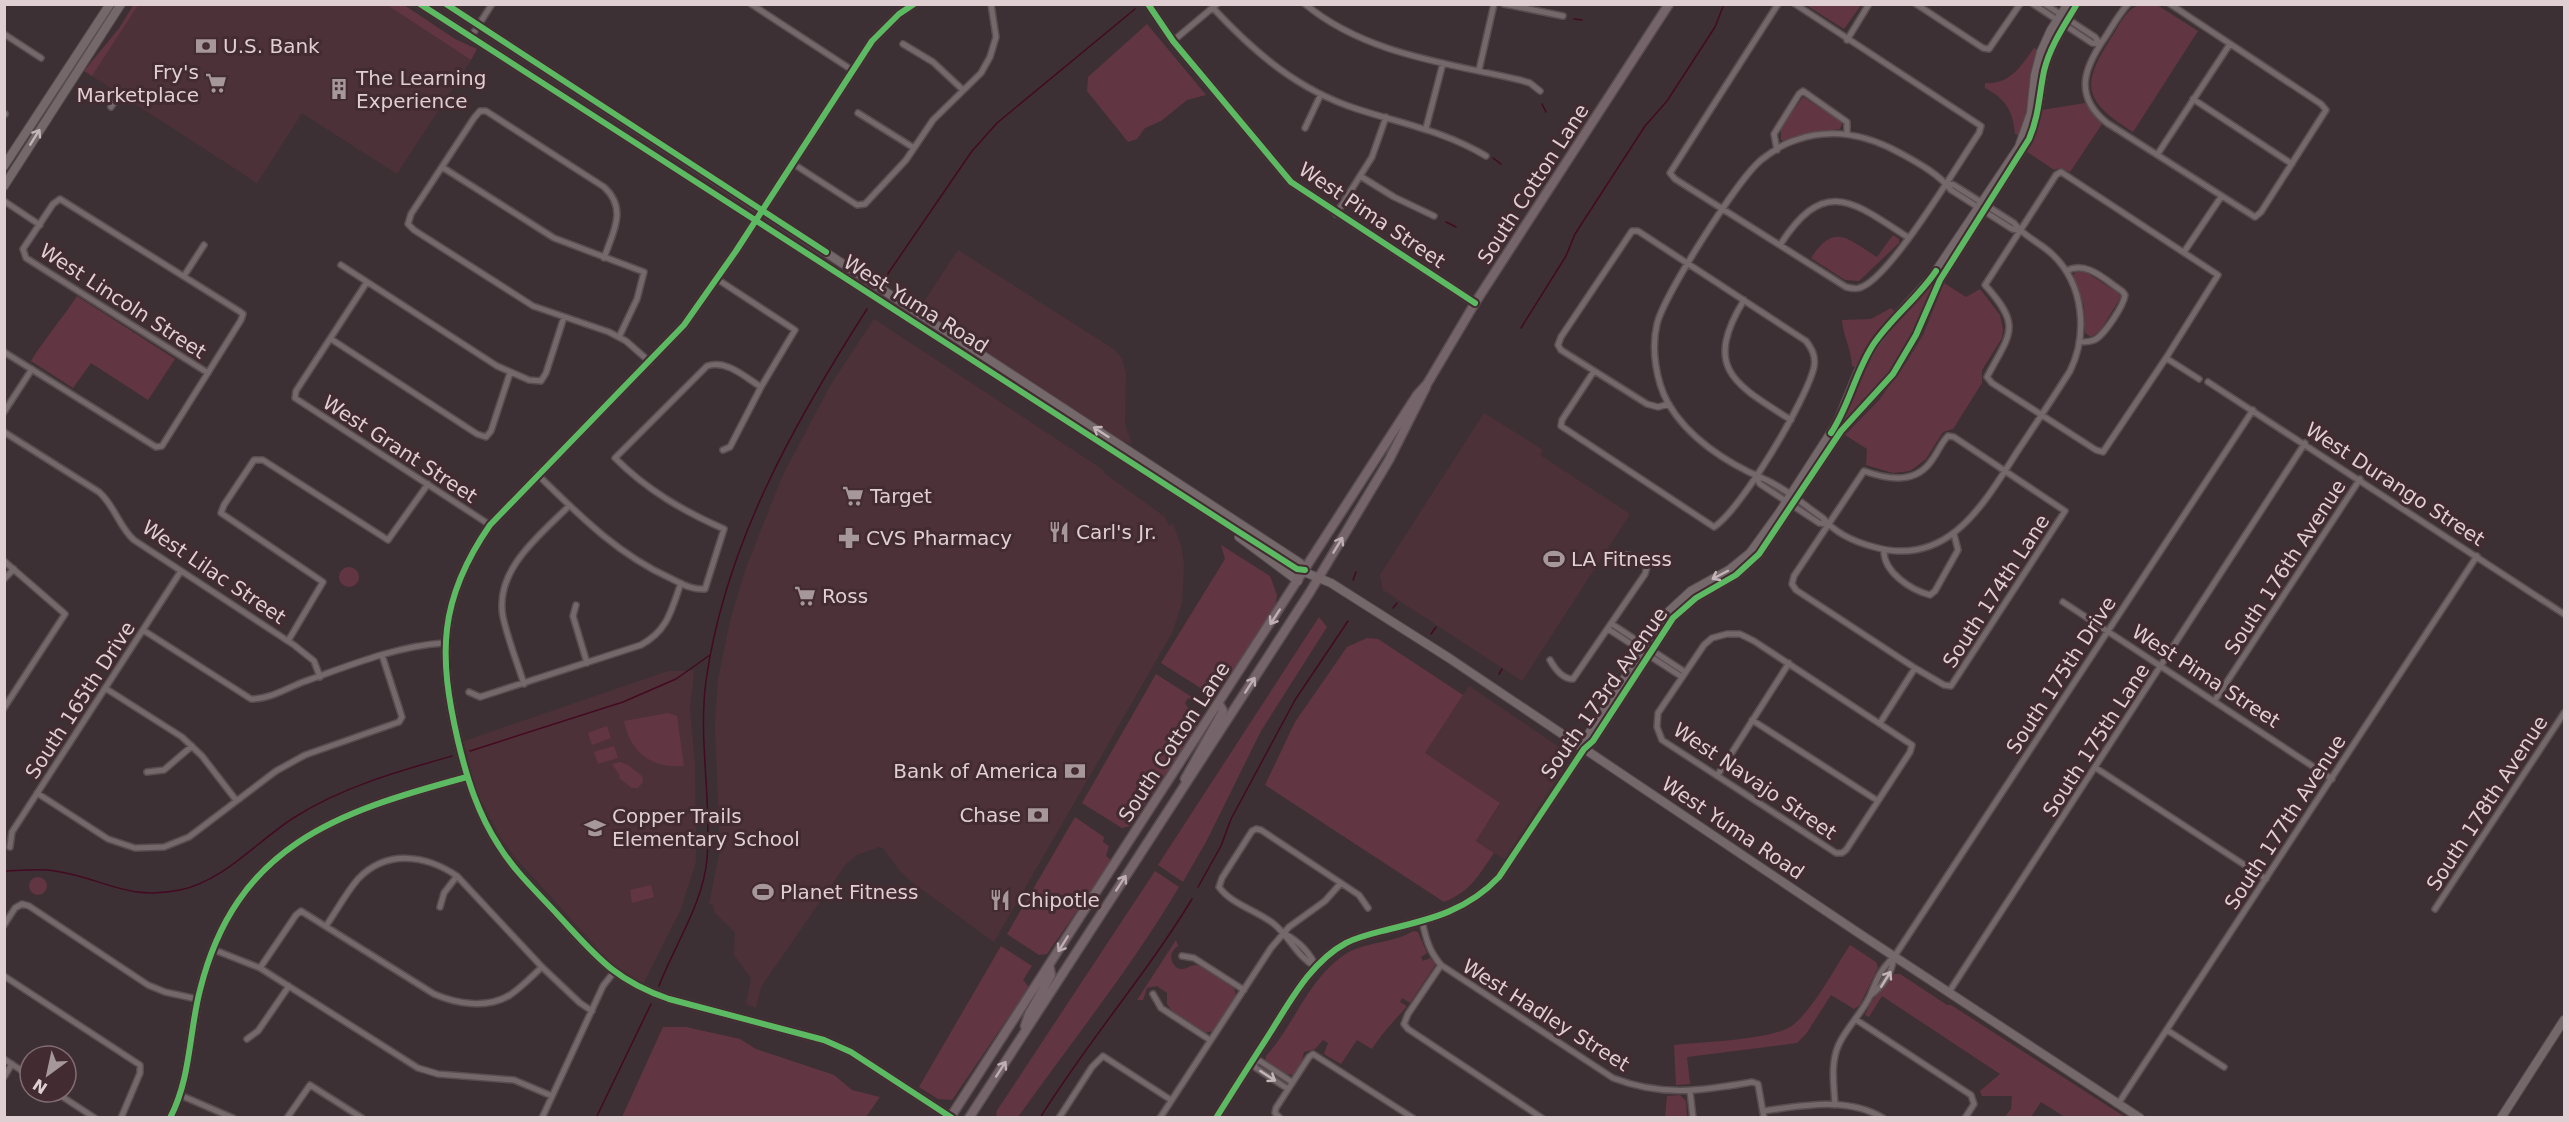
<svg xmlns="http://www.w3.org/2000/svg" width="2569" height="1122" viewBox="0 0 2569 1122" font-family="'DejaVu Sans',sans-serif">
<rect width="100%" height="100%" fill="#3d3034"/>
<!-- built -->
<path fill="#4d3139" d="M138,4L387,5L471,60L397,174L302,113L257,183L92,76Z
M958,250L1115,350L1122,359L1126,374L1125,424L1132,444L1117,439L919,309Z
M874,319L1105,471L1104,473L1165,517L1169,526L1173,524L1181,545L1184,564L1182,604L1172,633L994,942L913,883L900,871L883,848L879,847L857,855L846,864L761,987L756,1008L746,1004L751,978L734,955L735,932L715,913L713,905L709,904L720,851L715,724L718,680L730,621L746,568L782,477L830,386Z
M1484,413L1543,450L1540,455L1630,514L1522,681L1383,590L1380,575Z
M668,671H694L690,709L695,765L696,862L680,911L643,984L611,963L513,855L499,835L476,790L464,741Z
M1469,686L1565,751L1566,765L1504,859L1476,841L1500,804L1425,753Z"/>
<!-- green -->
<path fill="#623542" d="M134,4L138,5L92,76L84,71L120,27Z
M387,5H404L455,39L477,49L471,60Z
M1806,5H1861L1844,29Z
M2138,5H2157L2198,31L2133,132C2084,101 2080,86 2111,38C2119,26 2125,11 2138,5Z
M1147,24L1206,95L1187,100L1161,121L1145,128L1137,139L1128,142L1087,91L1088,77Z
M2034,48L2038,50L2028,112L2020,136L2015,134C2013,111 2006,99 1985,88V83C2010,85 2021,66 2034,48Z
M1803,97L1839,119L1842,124L1840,129L1810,133L1784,141L1781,140V128Z
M2085,103L2102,124L2070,172L2060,168L2054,170L2026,151L2034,134L2042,110Z
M1975,215L1897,365L1812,466L1874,348Z
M1893,235L1899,239V243L1859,281L1845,280L1811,258C1835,222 1847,239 1877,257Z
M2076,271L2086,272L2118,293L2121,297L2100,331L2091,337L2085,333L2084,306L2073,276Z
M1944,283L1966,297L1980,289L2000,315L2003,329L2002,338L1982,370V383L1953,429L1943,432L1926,459L1910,471L1893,473L1866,465L1867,449L1845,435L1879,400L1906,363L1923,335Z
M77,296L175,359L148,400L91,363L73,388L31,361C45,338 62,319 77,296Z
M1891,308L1895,312L1874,339L1857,368L1852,366C1851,347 1843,336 1842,320L1871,319Z
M1221,545L1270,576L1277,595L1275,609L1254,642L1214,695L1210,694L1161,663L1225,559Z
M339 577a10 10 0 1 1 20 0a10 10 0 1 1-20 0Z
M1319,617L1327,627L1261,731L1207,840L1183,882L1158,865Z
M1367,638L1378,639L1463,695L1425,753L1500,803L1476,841L1494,853C1478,876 1471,891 1444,902L1265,785L1295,722L1347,647Z
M1156,674L1204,705L1201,706L1188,698L1185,703L1193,716L1190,721L1198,727L1130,826L1122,828L1082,803Z
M668,713L677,716L684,766C652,769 630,752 624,721Z
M607,726L611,738L592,745L588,733Z
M614,746L618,758L598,764L594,752Z
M620,762L628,765L642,776L643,782L638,788H632L619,778L620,776L612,764Z
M1075,817L1104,837L1103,842L1109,846L1106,856L1112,861L1047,954L1039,955L1007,934Z
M1155,871L1179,887C1131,968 1072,1041 1018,1117H997L996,1112Z
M29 886a9 9 0 1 1 18 0a9 9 0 1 1-18 0Z
M651,885L654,897L632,903L630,890Z
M1413,931L1418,932L1427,953L1421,957L1423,961L1430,958L1436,964L1410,1003L1402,998L1400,1002L1407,1006C1394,1021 1383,1032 1372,1049L1357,1040L1341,1064L1324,1054L1328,1043L1323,1040L1315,1049L1304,1052L1302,1061L1293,1075L1287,1074L1265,1062L1266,1056C1295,1024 1307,981 1344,955C1365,941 1393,944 1413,931Z
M1176,940L1178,946C1169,952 1169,961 1177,968C1186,971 1187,966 1195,965C1203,965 1226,983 1234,988L1236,996L1213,1031L1205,1033L1172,1011L1167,1004V993L1157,986L1147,988L1143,1000H1137Z
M1850,945L1876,962L1878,968L1860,1005L1854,1009L1831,995L1806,1034L1797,1043L1687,1057L1690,1084L1676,1085L1674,1045C1701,1042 1774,1040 1793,1025C1815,1007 1834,969 1850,945Z
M1001,946L1032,966L1023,980L1029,987L952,1100L938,1099L919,1087Z
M1894,974H1900L1947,1005H1951L2125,1117H2065L2041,1102L2031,1117H2005L2011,1109L2012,1096H1982L1980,1091L2000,1074L1882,996L1869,1017L1865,1015L1871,1002Z
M663,1027H686L740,1039L756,1049L834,1075L852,1090L880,1097L866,1117H622Z
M1680,1095L1686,1101L1687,1117H1665L1667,1096Z"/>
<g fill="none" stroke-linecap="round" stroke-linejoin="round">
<!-- stream -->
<path stroke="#430a21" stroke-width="1.5" d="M1574,19L1582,20
M1542,104L1546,112
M1493,158L1501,164
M1446,222L1456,227
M887,275L972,151L997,123L1135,9
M1521,328L1566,256L1575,234L1645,126L1667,101L1715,27L1724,4
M1353,580L1356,572
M1393,608L1397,603
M1431,634L1436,627
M1499,674L1502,669
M470,751L623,702L676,679L710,655
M4,871C21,871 39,868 55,871C104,878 125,901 180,890C224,881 258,840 295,817C342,787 399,771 452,756
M1198,887L1221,846L1231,819L1295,700L1348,621
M659,986C675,944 703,904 707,859C712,800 698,740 706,681C725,545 794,423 867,309
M596,1118L651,1004
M1040,1118C1087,1042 1146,975 1192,899"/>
<defs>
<path id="street" d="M751,4L852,70
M1305,4C1365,54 1447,63 1520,80L1530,83L1540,91
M1504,4L1563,16
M1778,4L1670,173L1675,179L1846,287C1850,288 1856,289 1859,288C1889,281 1959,162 1979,133L1981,126L1795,4
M1916,4L1983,48L1989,49L2020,4
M2033,4L2092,43L2100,44
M2045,4L2095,37L2100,44
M2128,4C2119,14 2113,25 2106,36C2085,66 2072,95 2107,123L2255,217L2261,212L2326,110L2321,104L2170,4
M1213,8C1255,53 1298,90 1357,109C1403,124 1444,131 1486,156
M4,34L41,58
M471,37L492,4
M1847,40L1869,4
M1173,41L1217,4
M903,44L933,62L963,90
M1479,70L1494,4
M2193,99L2292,164
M111,107L117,98
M858,113L914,148
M4,114H5
M1305,128L1321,94
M1426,128L1443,63
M1777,150L1774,134L1799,94L1803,91L1847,122V134
M2157,155L2230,44
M792,163L857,205L865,204L906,160L933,120L981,73L990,57L996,37L991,4
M442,167L554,238L644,272L637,299L619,337
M2061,172L2218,275L2166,358L2103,452L2096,450L1992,383L1987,377C2010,333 2023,327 1985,285L2056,175Z
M1360,176L1394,197L1434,216
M1945,183L1954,185L2014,223C2024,237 2041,243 2053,255C2084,285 2088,334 2070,371C2053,398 2035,425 2017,452C1983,505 1948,568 1874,547C1855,542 1835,533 1823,518C1804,505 1784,487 1762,478C1727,463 1688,438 1668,403C1656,381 1651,349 1657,324C1664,295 1738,179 1761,160C1770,153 1785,143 1796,140C1833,127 1867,135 1900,153C1918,163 1939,174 1951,190L2012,229L2019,230
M4,201L40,225
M1336,214L1372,157L1386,117
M1780,245C1825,175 1853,202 1909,238
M2184,252L2221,197
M604,258C613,232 628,209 604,187L486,111H480L474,118L411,214L408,224L414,230L533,306L609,332L626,341L650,362
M341,265L497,366L529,380L541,381L546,373L564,317
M2066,271C2087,260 2105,280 2122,291L2125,295C2124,305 2104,336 2094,340C2090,342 2085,342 2079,342
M184,276L204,245
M717,279L795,330L761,387L730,447L723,450
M367,282L296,391L295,398L490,525
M1744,300C1702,369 1735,384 1791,420
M331,339L477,434L486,437L491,431L510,373
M4,352L156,447L162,446L241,320L243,314L239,311L60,199L53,204L23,249L26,258L208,373
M2166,358L2199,379
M1594,371L1562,420L1561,426L1714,527C1741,510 1807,399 1814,367C1816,356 1812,349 1806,341L1638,231H1632L1561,337L1558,345L1561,350L1647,404L1658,407L1669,404
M2208,382L2564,614
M4,412L32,369
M4,432L99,492C115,506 119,527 134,540L294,645L314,661L320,677
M1948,436L1954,437L2065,511L1951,686L1944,685L1915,668L1796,590L1792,584L1794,576L1864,471C1889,480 1916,484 1932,460C1938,452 1941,443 1948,436Z
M537,474C578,514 617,554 670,578C682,584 692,590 705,589L724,529C683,511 647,490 615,458L707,366C726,359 745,377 761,387
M1755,476L1760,484L1819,523L1827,524
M1884,550C1883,572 1911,590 1930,595L1935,591L1958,550L1954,534
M4,561L65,614L4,708
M4,579L14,569
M2063,602L2332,779
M576,605L573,616L587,663
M1612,624L1685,672
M1608,629L1682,677
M143,630L251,699C270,699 285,689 303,682C348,666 396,646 444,643
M1727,634H1740L1754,641L1912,745L1910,752L1846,850L1842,853H1836L1662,740L1657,727L1658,713L1704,645L1712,638Z
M288,641L323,582L221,513L224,505L254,460H263L388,540L428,484
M1550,660C1555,669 1562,679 1573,679L1645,574L1647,567C1640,557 1630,554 1618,555
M524,684C517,662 508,640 503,617C494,570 540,535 569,506
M105,688L182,737L202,756L236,800
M469,692L480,697L641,645C668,630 671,611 681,583
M2215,700L2360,479
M1752,720L1878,801
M1880,723L1915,668
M2096,768L2266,879
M147,772L164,770L192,746
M1717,776L1789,663
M37,793L108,839L135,848L164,847L189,837L276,771L305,755L399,722L402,717L382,655
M10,847L12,832L181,571
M440,907L444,893L457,876
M2435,909L2564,713
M1422,921C1426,939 1429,951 1441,965L1613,1078C1662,1097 1701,1091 1752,1082L1758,1084L1764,1118
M4,925L15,908L22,904L29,906L148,985L165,992L197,999
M326,926C337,910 346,893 358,879C387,849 426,855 457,876L542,967L580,1003L592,1011
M1285,934C1298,941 1310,953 1316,967
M212,949L260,968L418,1068L438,1074L514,1080L552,1096
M1182,956L1194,958L1244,990
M1441,965L1408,1014L1404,1024L1408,1029L1542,1118
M1316,967C1296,956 1290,937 1274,924C1258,911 1231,904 1219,887L1222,878L1252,831L1256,829L1261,830L1359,895L1368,908
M260,968L296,915L301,911L434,994C457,1004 487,1009 510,995C522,987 532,976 542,967
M4,976L140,1065V1073L121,1118
M1949,992L2305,443
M1153,994L1161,1008L1210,1040
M1871,995C1884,985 1892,973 1894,957
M1855,1019L1971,1095L1974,1104L1965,1118
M2167,1030L2224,1067
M247,1039L258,1031L289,986
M4,1059L30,1076
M1252,1061L1256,1068L1288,1089
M1252,1061H1260L1292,1082
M4,1077L12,1064
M1690,1091L1693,1118
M55,1092L95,1118
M180,1095L233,1118
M2118,1104L2477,556
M1835,1105C1834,1085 1830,1063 1839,1044C1847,1027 1862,1013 1870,996C1877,979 1880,970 1894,957L2253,410
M1763,1111C1801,1106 1848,1096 1883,1118
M287,1118L310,1085L362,1118
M542,1118L603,986L614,972
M1059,1118L1092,1067L1103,1056L1171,1100
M1160,1118L1271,948L1289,927L1325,901L1341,883
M1280,1118L1275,1113L1276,1108L1309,1057L1313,1054L1413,1118"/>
<path id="secondary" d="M420,4L1297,569L1331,583L1449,658L1860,934L2140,1118
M446,4L1300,563L1305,570
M914,4L899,14L872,41L736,251L684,325L490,525C438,600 438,655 458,741C467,779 478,814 499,846C515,872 538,893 558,915C596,956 614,980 669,999L824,1040L851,1052L952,1118
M1148,4L1173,41L1291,182L1475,303
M4,166L110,4
M4,186L121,4
M1239,537L1298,581
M1584,749L1588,735L1666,614L1691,591L1729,570L1750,553L1779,513L1837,423L1858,372L1873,346L1892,321L1932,277L2019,147L2031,113L2035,75L2041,52L2051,30L2068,4
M170,1118C191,1078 189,1032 200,990C236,845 337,812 467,777
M1216,1118C1234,1089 1252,1061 1270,1033C1291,1000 1311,962 1346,943C1360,936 1375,933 1390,929C1432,919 1468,910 1499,877L1584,749L1593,741L1673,618L1696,598L1736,575L1759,554L1841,431L1893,374L1916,335L1940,280L2029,139C2039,116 2039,95 2044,71C2050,46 2064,26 2077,4
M2501,1118L2564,1020"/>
<path id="primary" d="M1185,779L1223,711L1219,704
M1025,1026L1029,1014L1051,975L1049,965
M950,1118L1417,395L1427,384L1475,303L1669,4
M969,1118L1310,592L1389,460L1426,387"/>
</defs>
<!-- street casing -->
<use href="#street" stroke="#584d50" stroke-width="8"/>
<!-- secondary casing -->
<use href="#secondary" stroke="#584d50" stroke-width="10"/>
<!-- primary casing -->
<use href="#primary" stroke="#584d50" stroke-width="11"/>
<!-- street -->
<use href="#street" stroke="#74686b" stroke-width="5"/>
<!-- secondary -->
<use href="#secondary" stroke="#74686b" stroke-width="8"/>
<!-- primary -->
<use href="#primary" stroke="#75656a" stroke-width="8"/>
<defs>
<path id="cycleway" d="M420,4L1239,532L1297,569L1305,570
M446,4L826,252
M914,4L899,14L872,41L736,251L684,325L490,525C438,600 438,655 458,741C467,779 478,814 499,846C515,872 538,893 558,915C596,956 614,980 669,999L824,1040L851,1052L952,1118
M1148,4L1173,41L1291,182L1475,303
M1831,433C1849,406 1855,373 1873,345C1891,318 1918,298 1936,271
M170,1118C191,1078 189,1032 200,990C236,845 337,812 467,777
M1216,1118C1234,1089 1252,1061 1270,1033C1291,1000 1311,962 1346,943C1360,936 1375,933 1390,929C1432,919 1468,910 1499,877L1584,749L1593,741L1673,618L1696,598L1736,575L1759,554L1841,431L1893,374L1916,335L1940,280L2029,139C2039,116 2039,95 2044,71C2050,46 2064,26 2077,4"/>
</defs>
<!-- cycleway casing -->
<use href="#cycleway" stroke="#422b31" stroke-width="10"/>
<!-- cycleway -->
<use href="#cycleway" stroke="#5cba63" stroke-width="6"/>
</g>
<!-- one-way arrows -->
<defs><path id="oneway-shaft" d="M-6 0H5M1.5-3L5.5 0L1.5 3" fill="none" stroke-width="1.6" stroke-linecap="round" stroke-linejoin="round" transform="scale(1.5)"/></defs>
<g stroke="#c4b5b9">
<use href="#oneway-shaft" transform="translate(35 137) rotate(-58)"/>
<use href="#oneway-shaft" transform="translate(1101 432) rotate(-147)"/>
<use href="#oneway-shaft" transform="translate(1720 575) rotate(152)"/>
<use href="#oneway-shaft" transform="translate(1886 979) rotate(-58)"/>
<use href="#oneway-shaft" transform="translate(1268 1076) rotate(33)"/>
</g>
<g stroke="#bfafb4">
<use href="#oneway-shaft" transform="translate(1338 545) rotate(-59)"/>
<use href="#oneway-shaft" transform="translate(1275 617) rotate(123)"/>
<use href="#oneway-shaft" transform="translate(1250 685) rotate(-57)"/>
<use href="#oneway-shaft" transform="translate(1121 883) rotate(-57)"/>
<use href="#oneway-shaft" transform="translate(1063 944) rotate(122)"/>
<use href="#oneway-shaft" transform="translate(1001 1069) rotate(-57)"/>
</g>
<!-- icons -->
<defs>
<symbol id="bank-bare" viewBox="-9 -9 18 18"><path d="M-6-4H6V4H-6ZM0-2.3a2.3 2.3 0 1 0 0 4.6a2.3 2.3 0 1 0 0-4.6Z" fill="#a6979b" stroke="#422b31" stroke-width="2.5" paint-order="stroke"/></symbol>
<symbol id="supermarket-bare" viewBox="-9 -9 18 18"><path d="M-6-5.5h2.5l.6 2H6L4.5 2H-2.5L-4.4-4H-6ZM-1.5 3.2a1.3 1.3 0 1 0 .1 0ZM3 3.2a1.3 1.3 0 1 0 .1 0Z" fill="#a6979b" stroke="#422b31" stroke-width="2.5" paint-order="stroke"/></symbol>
<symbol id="building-bare" viewBox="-9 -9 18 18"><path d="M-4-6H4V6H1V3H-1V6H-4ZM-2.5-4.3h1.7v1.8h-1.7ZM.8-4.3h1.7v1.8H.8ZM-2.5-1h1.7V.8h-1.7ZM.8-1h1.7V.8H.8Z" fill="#a6979b" stroke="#422b31" stroke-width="2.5" paint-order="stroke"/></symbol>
<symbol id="restaurant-bare" viewBox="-9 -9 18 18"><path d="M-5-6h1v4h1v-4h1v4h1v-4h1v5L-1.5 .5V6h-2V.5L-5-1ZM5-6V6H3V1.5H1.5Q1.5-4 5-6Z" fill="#a6979b" stroke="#422b31" stroke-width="2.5" paint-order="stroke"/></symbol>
<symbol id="pharmacy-bare" viewBox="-9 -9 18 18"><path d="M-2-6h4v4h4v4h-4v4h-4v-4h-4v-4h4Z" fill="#a6979b" stroke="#422b31" stroke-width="2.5" paint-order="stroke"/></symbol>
<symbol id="stadium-bare" viewBox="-9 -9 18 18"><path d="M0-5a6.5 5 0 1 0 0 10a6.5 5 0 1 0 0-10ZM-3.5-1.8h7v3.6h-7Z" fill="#a6979b" stroke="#422b31" stroke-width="2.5" paint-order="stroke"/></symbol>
<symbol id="school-bare" viewBox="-9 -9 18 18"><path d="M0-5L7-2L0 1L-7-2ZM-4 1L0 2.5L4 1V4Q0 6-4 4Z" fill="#a6979b" stroke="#422b31" stroke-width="2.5" paint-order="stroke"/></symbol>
</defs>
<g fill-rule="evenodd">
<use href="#bank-bare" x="191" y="31" width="30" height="30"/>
<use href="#supermarket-bare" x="201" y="68" width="30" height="30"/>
<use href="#building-bare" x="324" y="74" width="30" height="30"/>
<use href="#supermarket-bare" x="838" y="481" width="30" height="30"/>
<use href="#restaurant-bare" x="1044" y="517" width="30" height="30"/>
<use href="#pharmacy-bare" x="834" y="523" width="30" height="30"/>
<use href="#stadium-bare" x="1539" y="544" width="30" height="30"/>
<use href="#supermarket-bare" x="790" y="581" width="30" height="30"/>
<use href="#bank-bare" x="1060" y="756" width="30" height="30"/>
<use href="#bank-bare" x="1023" y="800" width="30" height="30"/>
<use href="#school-bare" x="580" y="813" width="30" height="30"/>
<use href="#stadium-bare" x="748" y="877" width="30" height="30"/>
<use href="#restaurant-bare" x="985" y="885" width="30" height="30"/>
</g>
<g text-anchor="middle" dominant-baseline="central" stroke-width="6" stroke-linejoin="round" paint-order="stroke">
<!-- poi labels -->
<g font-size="20" fill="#dfcfd3" stroke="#422b31" text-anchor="start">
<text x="223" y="46">U.S. Bank</text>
<text x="199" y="72" text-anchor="end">Fry's<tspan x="199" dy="23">Marketplace</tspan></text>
<text x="356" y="78">The Learning<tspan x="356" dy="23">Experience</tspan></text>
<text x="870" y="496">Target</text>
<text x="1076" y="532">Carl's Jr.</text>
<text x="866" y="538">CVS Pharmacy</text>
<text x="1571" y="559">LA Fitness</text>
<text x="822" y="596">Ross</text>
<text x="1058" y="771" text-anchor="end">Bank of America</text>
<text x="1021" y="815" text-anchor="end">Chase</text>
<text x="612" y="816">Copper Trails<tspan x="612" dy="23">Elementary School</tspan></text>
<text x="780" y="892">Planet Fitness</text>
<text x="1017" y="900">Chipotle</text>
</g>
<!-- street labels -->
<g font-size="20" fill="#dfcfd3" stroke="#422b31">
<text transform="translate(1533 184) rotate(-57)">South Cotton Lane</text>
<text transform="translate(1372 215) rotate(34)">West Pima Street</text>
<text transform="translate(123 301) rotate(33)">West Lincoln Street</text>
<text transform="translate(916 304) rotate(32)">West Yuma Road</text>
<text transform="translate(400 449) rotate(33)">West Grant Street</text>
<text transform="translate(2395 484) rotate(33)">West Durango Street</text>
<text transform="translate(2285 567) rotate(-57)">South 176th Avenue</text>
<text transform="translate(214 572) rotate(34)">West Lilac Street</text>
<text transform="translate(1996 591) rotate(-57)">South 174th Lane</text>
<text transform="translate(2061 675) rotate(-57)">South 175th Drive</text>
<text transform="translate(2206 676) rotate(33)">West Pima Street</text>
<text transform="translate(1604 693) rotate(-55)">South 173rd Avenue</text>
<text transform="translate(80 700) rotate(-57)">South 165th Drive</text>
<text transform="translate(2096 740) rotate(-57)">South 175th Lane</text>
<text transform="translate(1174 742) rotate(-57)">South Cotton Lane</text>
<text transform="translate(1755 781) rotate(34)">West Navajo Street</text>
<text transform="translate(2487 803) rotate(-57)">South 178th Avenue</text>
<text transform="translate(2285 822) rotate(-57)">South 177th Avenue</text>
<text transform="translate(1733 828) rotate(34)">West Yuma Road</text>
<text transform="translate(1546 1015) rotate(32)">West Hadley Street</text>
</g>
</g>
<!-- border -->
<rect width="2569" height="1122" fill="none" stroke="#dfcfd3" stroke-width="12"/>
<!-- north arrow -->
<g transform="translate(48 1074) rotate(213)"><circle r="28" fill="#422b31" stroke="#816d72" stroke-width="1.5"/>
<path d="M0-4.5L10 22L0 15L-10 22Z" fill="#a6979b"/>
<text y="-9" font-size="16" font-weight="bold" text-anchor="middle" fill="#dfcfd3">N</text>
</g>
</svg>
